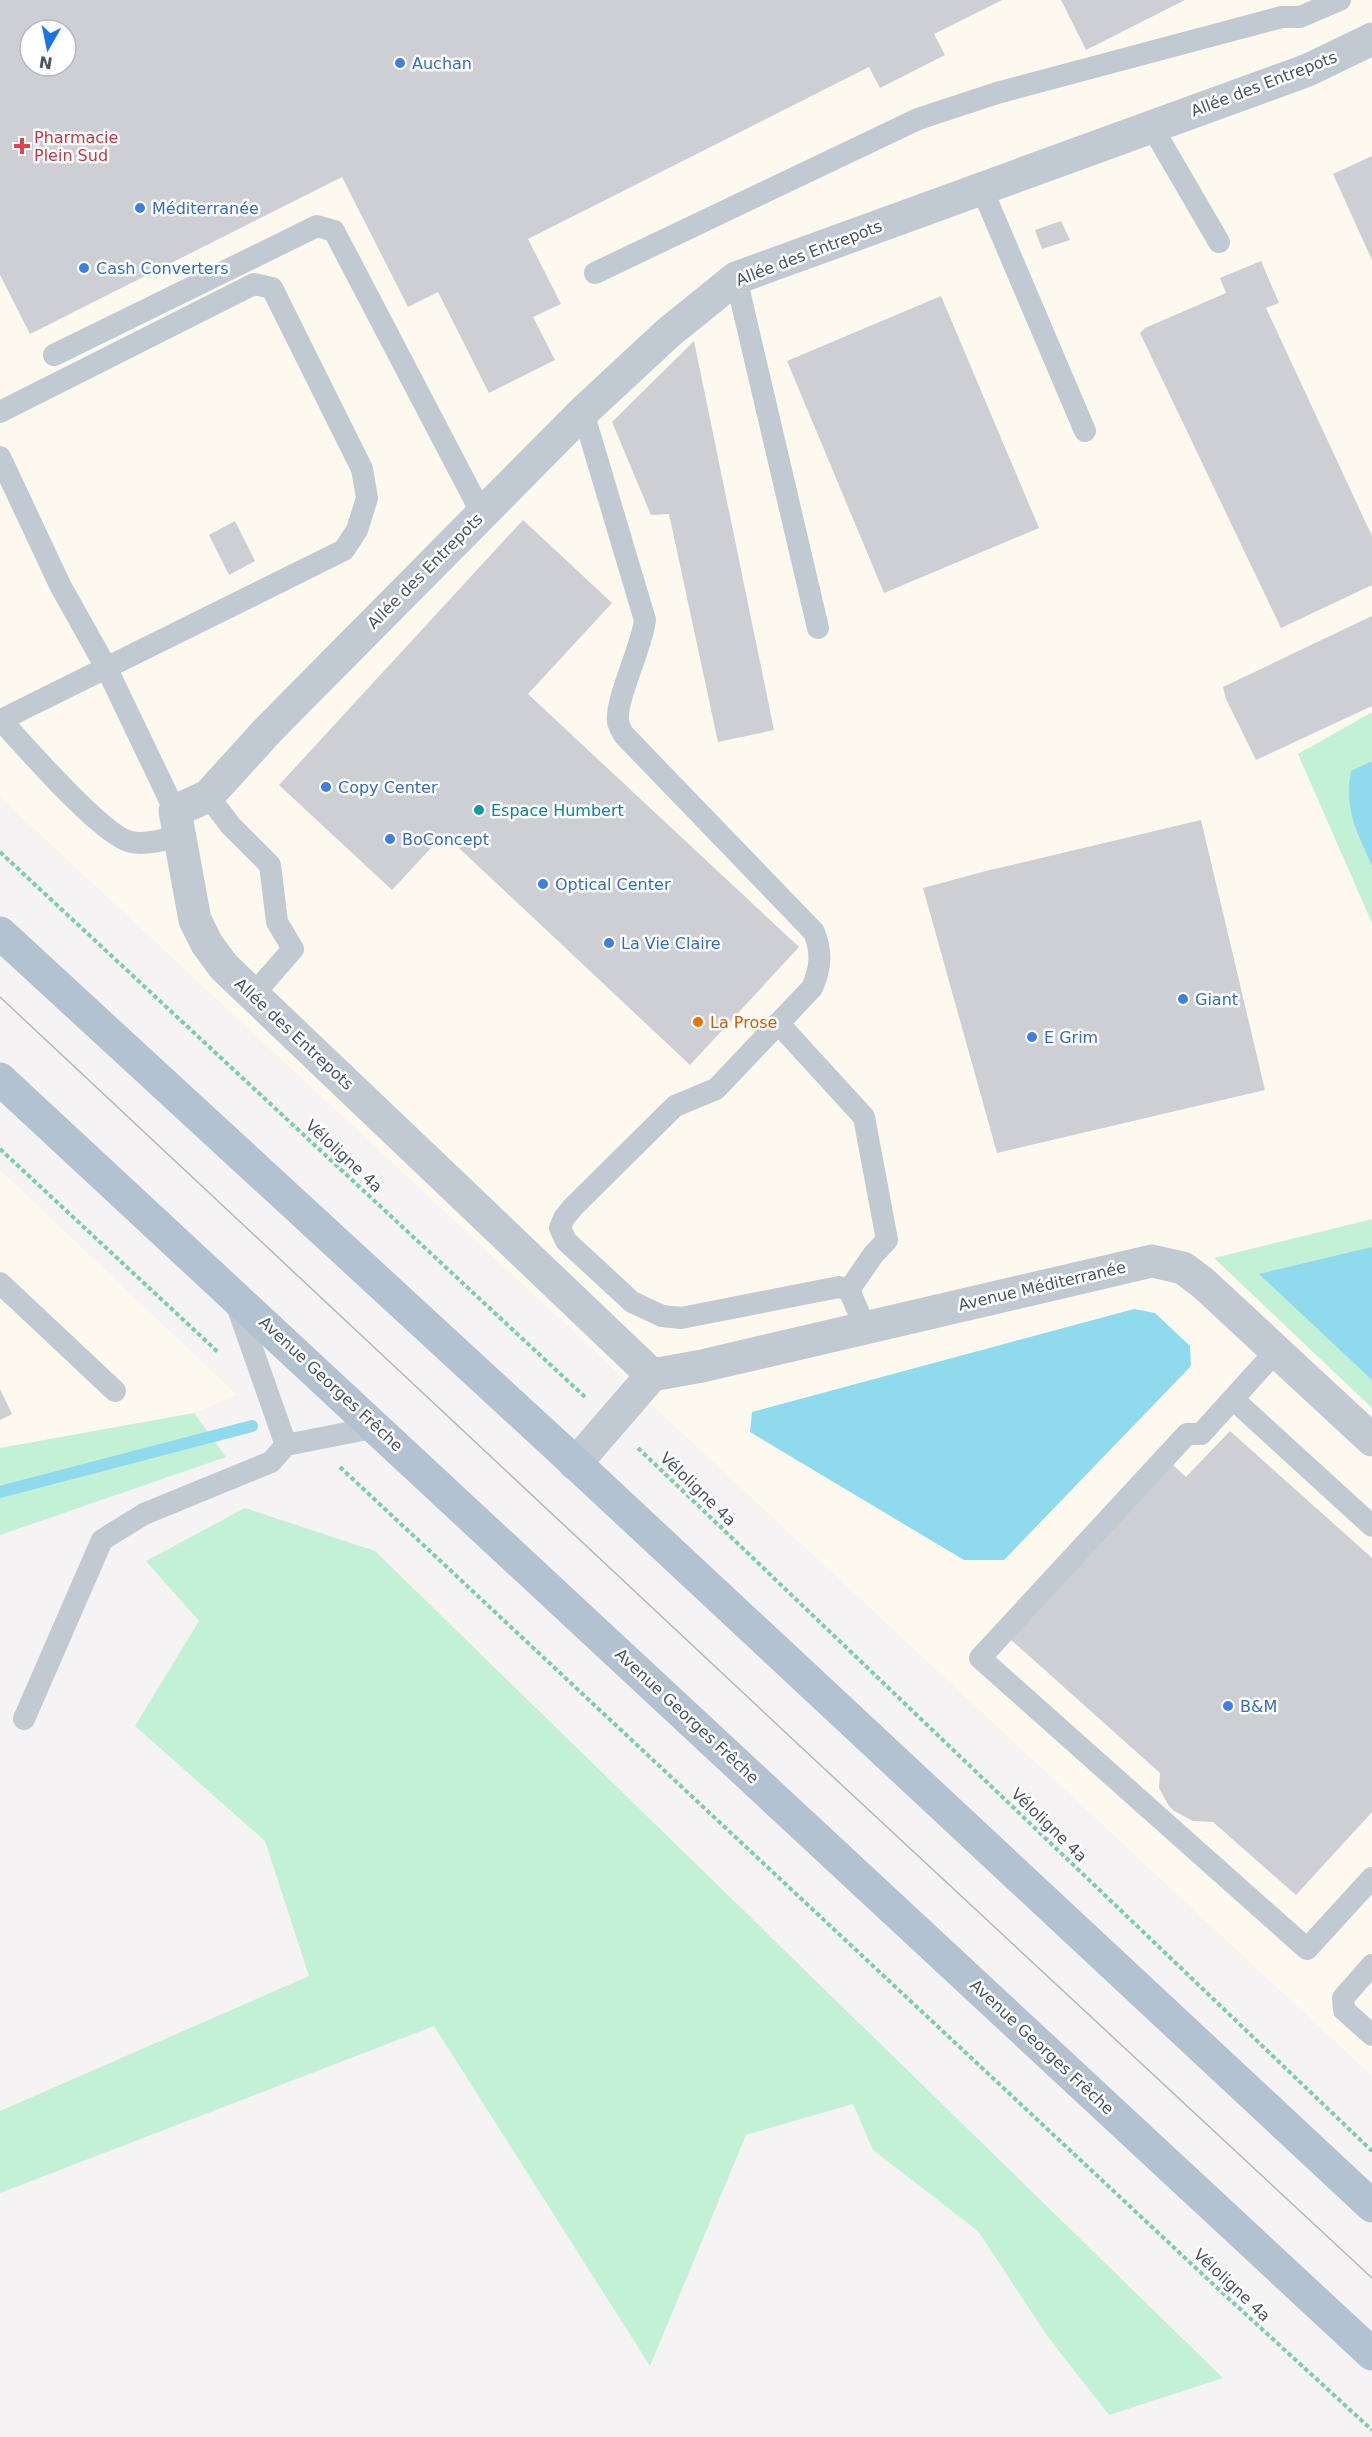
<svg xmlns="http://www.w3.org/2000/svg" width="1372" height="2437" viewBox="0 0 1372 2437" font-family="'DejaVu Sans',sans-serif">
<rect width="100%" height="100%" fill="#f5f3f3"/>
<!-- commercial -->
<path fill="#fdf9ef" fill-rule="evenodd" d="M0,0H1372V2076L0,797ZM30,30H66V66H30Z
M0,1170L237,1395L194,1413L0,1448Z"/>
<!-- green -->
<path fill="#c3f1d5" d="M1372,712V923L1298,754Z
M1372,1219V1408L1214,1258Z
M194,1413L226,1457L0,1535V1448Z
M245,1508L375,1551L1223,2378L1109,2415L1048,2337L978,2231L873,2150L853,2104L746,2135L650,2366L434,2026L0,2193V2111L309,1976L265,1841L135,1726L199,1621L146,1561Z"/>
<!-- water -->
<path fill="#90daee" d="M1372,761V866C1357,831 1344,811 1351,771Z
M1372,1247V1380L1259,1274Z
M1134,1309L1155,1313L1190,1346L1191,1366L1004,1560H964L750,1432L752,1412Z"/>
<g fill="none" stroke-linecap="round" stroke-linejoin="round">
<!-- stream -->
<path stroke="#90daee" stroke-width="12" d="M0,1492L252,1426"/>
</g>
<!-- building -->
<path fill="#cdcfd5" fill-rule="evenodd" d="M0,0H1002L934,34L945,55L880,88L869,67L528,239L561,304L533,317L555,360L489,393L438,292L408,307L342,177L30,334L0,275ZM30,30H66V66H30Z
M1061,0H1185L1086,50Z
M1372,156V260L1333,174Z
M1061,221L1070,240L1042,249L1035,230Z
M1261,261L1279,303L1266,308L1372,536V585L1281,628L1140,333L1145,328L1226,293L1220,278Z
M941,296L1039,528L884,593L787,361Z
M694,341L774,730L718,742L669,514L651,515L612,422Z
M523,520L612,603L528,694L799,947L690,1065L444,834L392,890L279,785Z
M235,521L255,561L229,575L209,535Z
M1372,616V706L1256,760L1226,699L1223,687Z
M1201,820L1265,1090L997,1153L923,888L986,871Z
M0,1389L12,1414L0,1420Z
M1230,1431L1372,1558V1812L1296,1895L1213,1822L1193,1821L1174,1811L1169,1806L1159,1788L1160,1773L1010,1639L1172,1464L1186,1477Z"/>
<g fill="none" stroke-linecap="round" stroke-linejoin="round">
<!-- path -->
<path stroke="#7ad0a6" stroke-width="4" stroke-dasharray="4.5 3" stroke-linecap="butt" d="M0,852L585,1397
M0,1149L219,1353
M638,1448L1372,2151
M340,1467L1215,2286L1372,2430"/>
<!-- service -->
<path stroke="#c1cad2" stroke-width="22" d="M1152,127L1219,242
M982,189L1085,431
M595,273L918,119L997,93L1282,17H1300L1340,0
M736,278L818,628
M54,355L317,226L334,231L482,514
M0,412L254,284L272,288L362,469L367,498L357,530L344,550L1,720
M583,412L645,620C642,647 615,700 618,722C619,726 622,732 624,735L814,932C822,952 821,968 812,988L716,1089L675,1106L573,1207L564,1218L560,1228L566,1241L632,1302L662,1316L681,1318L839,1287L849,1290L865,1327
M0,457L61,587L107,669L175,811
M0,719C22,743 103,837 131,842C145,845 167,840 180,834
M208,796L231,826L270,865L277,922L293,949L253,995
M778,1023L864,1117L887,1240L873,1255L849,1290
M0,1283L115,1391
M235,1300L286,1445L377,1427
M1277,1350L1201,1434H1187L980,1658L1307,1949L1372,1878
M1233,1399L1372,1526
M24,1719L102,1540L144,1514L271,1462L286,1445
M1372,1965L1343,1998L1344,2010L1372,2035"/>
<!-- minor -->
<path stroke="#c1cad2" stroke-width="33" d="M652,1375L224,967L207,944L195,920L175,811L208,796L270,728L583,412L668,333L736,278L1308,70L1372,39
M652,1375L702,1366L1152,1261L1183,1268L1203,1283L1372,1440
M575,1464L652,1375"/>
<!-- primary -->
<path stroke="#b3c2d1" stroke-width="33" d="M0,933L557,1446L1372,2206
M0,1079L1372,2354"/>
<!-- tram -->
<path stroke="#b5b8bd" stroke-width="1.5" d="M0,997L816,1761L1372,2278"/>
</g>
<!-- markers -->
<g fill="#3f7fe0" stroke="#fff" stroke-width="2">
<circle cx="400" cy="63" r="6"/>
<circle cx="140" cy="208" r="6"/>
<circle cx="84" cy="268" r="6"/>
<circle cx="326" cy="787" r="6"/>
<circle cx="390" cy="839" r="6"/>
<circle cx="543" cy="884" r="6"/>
<circle cx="609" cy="943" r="6"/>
<circle cx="1183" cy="999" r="6"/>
<circle cx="1032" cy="1037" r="6"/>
<circle cx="1228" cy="1706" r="6"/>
</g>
<path fill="#e0444e" stroke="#fff" stroke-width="2" d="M19 137h6v6h6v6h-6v6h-6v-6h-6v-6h6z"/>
<circle fill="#0f9aa8" stroke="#fff" stroke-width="2" cx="479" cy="810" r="6"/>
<circle fill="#e8710a" stroke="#fff" stroke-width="2" cx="698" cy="1022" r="6"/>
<g text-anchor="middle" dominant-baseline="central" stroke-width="5" stroke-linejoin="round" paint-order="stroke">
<!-- shop labels -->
<g font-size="16" fill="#366cbe" stroke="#fff" text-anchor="start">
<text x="412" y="63">Auchan</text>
<text x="152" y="208">Méditerranée</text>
<text x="96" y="268">Cash Converters</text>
<text x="338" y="787">Copy Center</text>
<text x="402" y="839">BoConcept</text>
<text x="555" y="884">Optical Center</text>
<text x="621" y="943">La Vie Claire</text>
<text x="1195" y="999">Giant</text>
<text x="1044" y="1037">E Grim</text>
<text x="1240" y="1706">B&amp;M</text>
</g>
<!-- street labels -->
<g font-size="16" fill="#4a5661" stroke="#fff">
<text transform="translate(1264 84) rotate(-21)">Allée des Entrepots</text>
<text transform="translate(809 253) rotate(-21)">Allée des Entrepots</text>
<text transform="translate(425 571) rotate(-45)">Allée des Entrepots</text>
<text transform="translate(294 1034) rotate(43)">Allée des Entrepots</text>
<text transform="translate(344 1156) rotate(43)">Véloligne 4a</text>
<text transform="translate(1042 1286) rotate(-13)">Avenue Méditerranée</text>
<text transform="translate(331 1384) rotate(43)">Avenue Georges Frêche</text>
<text transform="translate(698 1489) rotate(44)">Véloligne 4a</text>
<text transform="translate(687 1716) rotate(43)">Avenue Georges Frêche</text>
<text transform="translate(1049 1825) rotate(44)">Véloligne 4a</text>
<text transform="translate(1042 2047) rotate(43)">Avenue Georges Frêche</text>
<text transform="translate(1232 2285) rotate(43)">Véloligne 4a</text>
</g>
<!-- health labels -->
<g font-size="16" fill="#be3a42" stroke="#fff" text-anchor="start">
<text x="34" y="137">Pharmacie<tspan x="34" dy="18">Plein Sud</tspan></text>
</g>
<!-- culture labels -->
<g font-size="16" fill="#0d838f" stroke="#fff" text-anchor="start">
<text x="491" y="810">Espace Humbert</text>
</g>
<!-- food labels -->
<g font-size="16" fill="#c56008" stroke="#fff" text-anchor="start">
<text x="710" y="1022">La Prose</text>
</g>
</g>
<!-- north arrow -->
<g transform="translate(48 48) rotate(189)"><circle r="28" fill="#ffffff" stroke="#b7bbc0" stroke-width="1.5"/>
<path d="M0-4.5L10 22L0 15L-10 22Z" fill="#1a73e8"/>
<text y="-9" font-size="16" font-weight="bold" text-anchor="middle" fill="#4a5661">N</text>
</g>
</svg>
